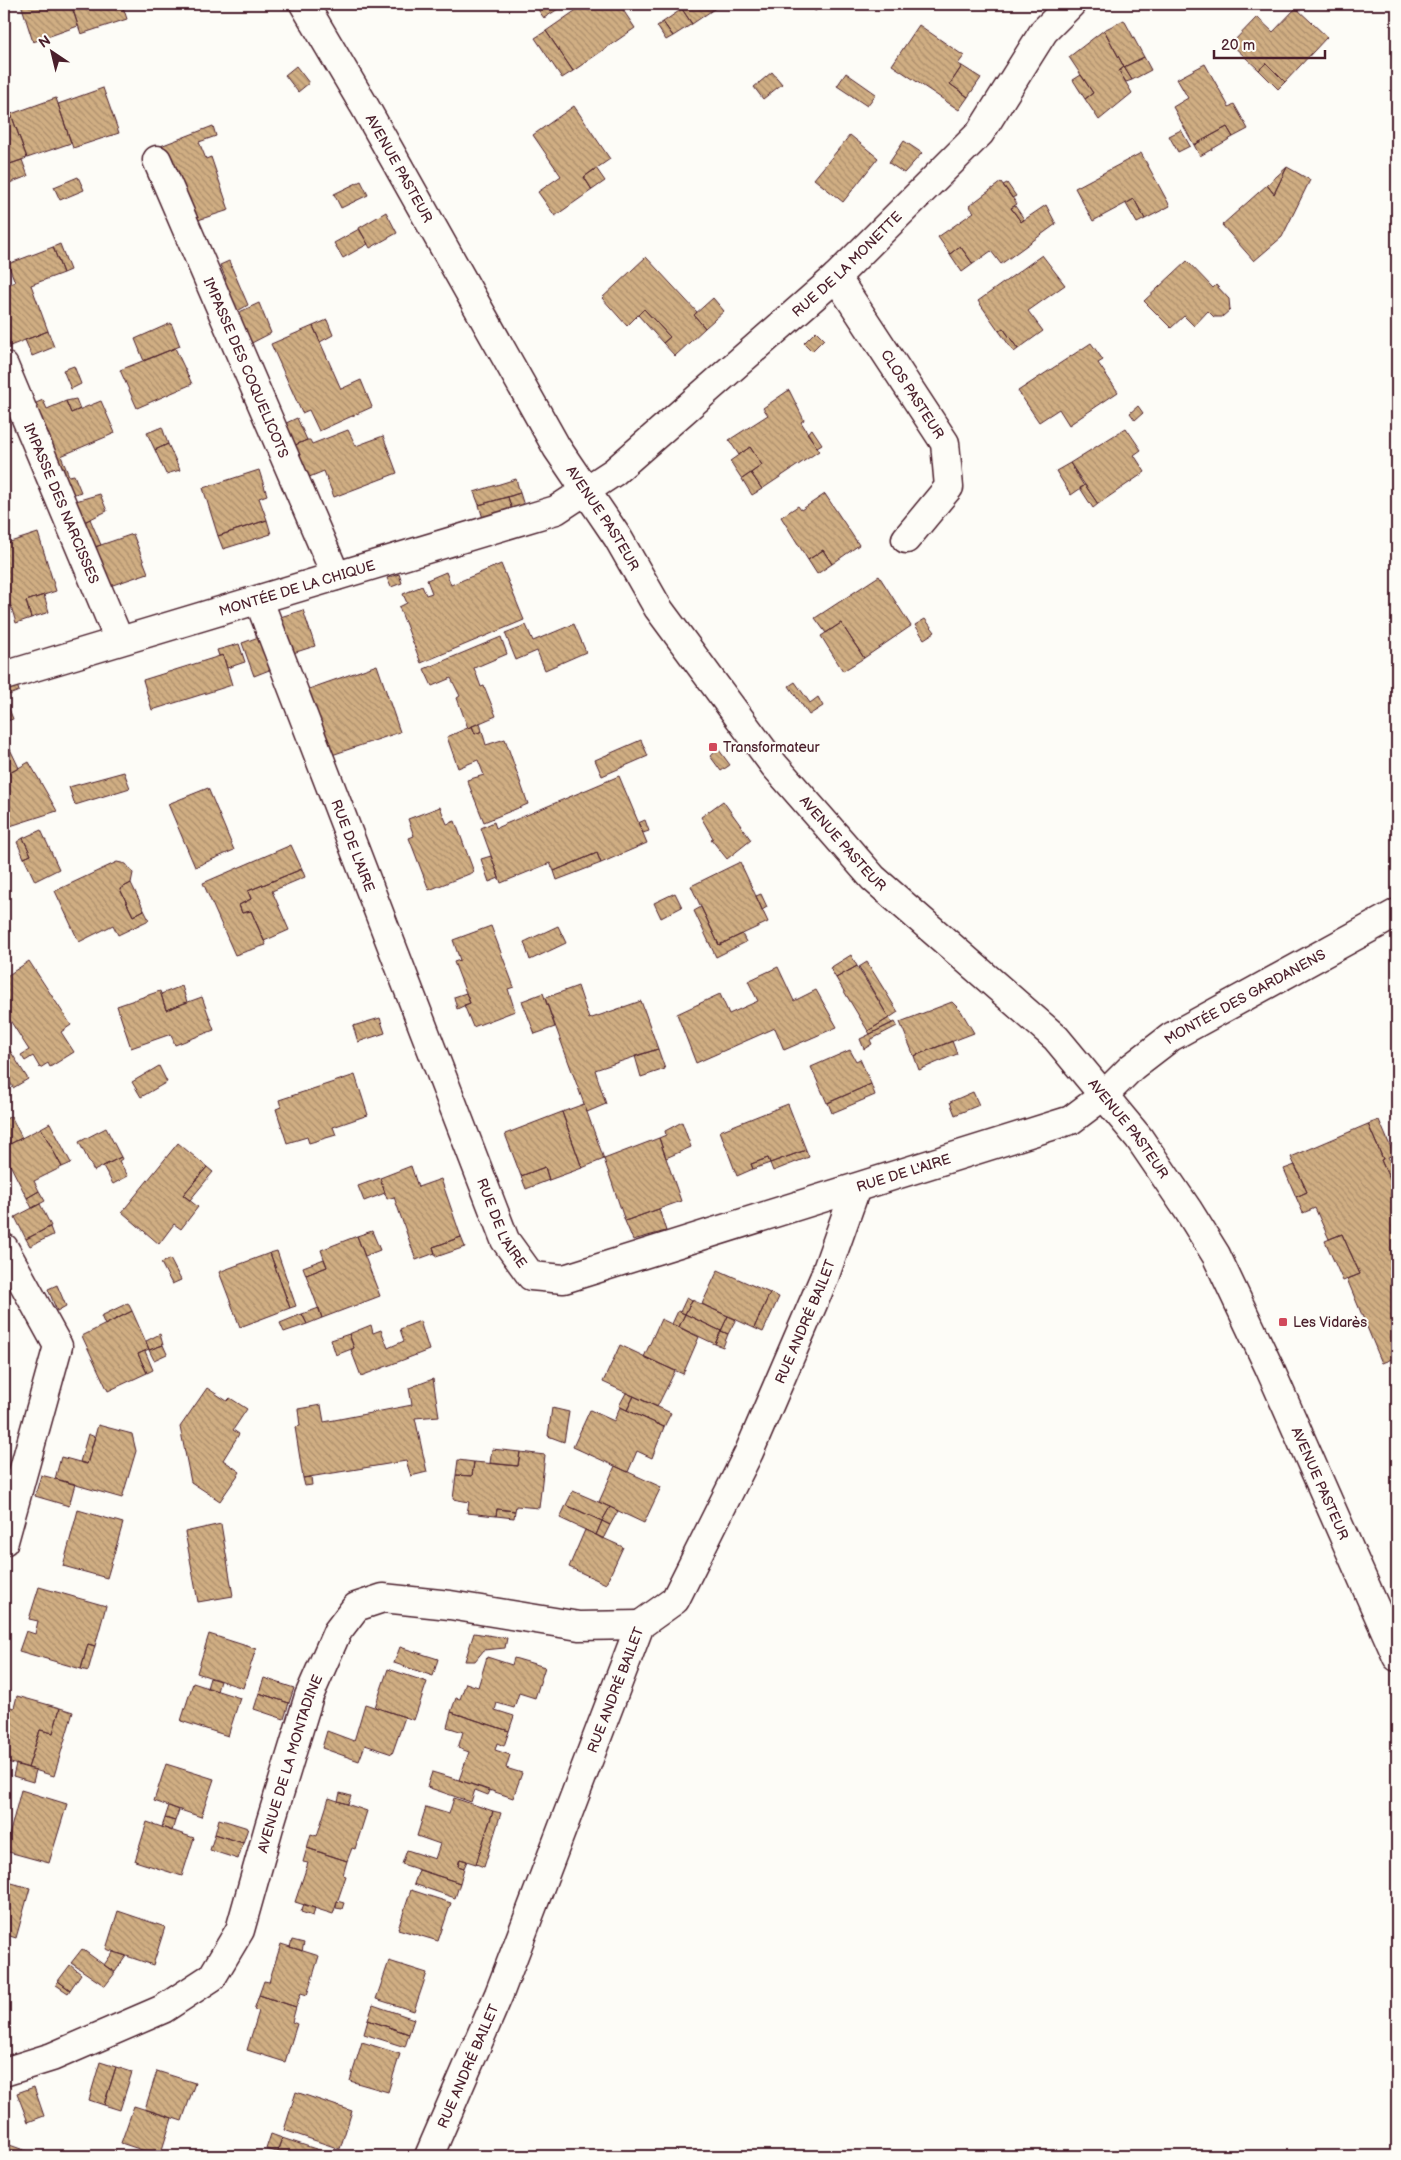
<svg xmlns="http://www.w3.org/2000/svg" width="1401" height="2160" viewBox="0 0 1401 2160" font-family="'Balsamiq Sans',sans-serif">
<defs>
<pattern id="building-back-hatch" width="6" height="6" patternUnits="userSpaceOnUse" patternTransform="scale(1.25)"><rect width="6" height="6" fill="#d0ae83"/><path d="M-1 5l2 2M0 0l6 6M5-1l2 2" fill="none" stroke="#ab8d6b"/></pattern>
</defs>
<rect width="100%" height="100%" fill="#fdfcf7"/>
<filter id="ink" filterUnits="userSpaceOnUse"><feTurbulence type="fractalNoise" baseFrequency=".02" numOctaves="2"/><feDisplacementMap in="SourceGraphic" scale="10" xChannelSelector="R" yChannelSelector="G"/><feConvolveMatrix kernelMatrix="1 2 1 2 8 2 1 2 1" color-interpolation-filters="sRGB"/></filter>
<g filter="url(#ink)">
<!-- building -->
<path fill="url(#building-back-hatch)" stroke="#4a1f2b" d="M21,4H71L78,26L33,42Z
M71,4H122L127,19L81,34Z
M534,4H566L544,18Z
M585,4H619L635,28L573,71L546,31Z
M689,4H715L717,7L692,24L682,9Z
M809,4H825L815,11Z
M1296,8L1327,37L1285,82L1266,63L1259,70L1231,44L1257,17L1273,32Z
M682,9L692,24L673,36L663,22Z
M1124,20L1144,57L1124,67L1104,30Z
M663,22L673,36L666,40L657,26Z
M919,25L964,56L958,64L962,66L950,84L968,97L959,110L892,65Z
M1104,30L1124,67L1119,71L1132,93L1099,120L1085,99L1093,93L1069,57Z
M546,31L573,71L562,78L535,38Z
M1144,57L1151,70L1132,80L1124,67Z
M1266,63L1285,82L1278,89L1259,70Z
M1205,64L1229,107L1234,104L1248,129L1233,137L1227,127L1194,145L1173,107L1188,98L1177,79Z
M296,66L309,83L298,92L285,75Z
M962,66L981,78L968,97L950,84Z
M1124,67L1132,80L1126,82L1119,71Z
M772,72L782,84L763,99L754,87Z
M846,73L876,94L867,106L837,86Z
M1081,75L1093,93L1085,99L1073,80Z
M103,88L119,133L73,148L58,104Z
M56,98L71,143L27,158L11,114Z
M574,106L610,159L584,177L592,190L555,216L538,192L561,176L533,135Z
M11,114L27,158L4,166V117Z
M213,126L216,136L199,142L206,159L211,157L229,210L195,221L176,168L168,171L158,147Z
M1227,127L1233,137L1200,156L1194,145Z
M1181,130L1190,146L1178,152L1169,136Z
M850,135L878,158L843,202L814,179Z
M904,141L922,153L904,173L889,163Z
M1141,153L1170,206L1145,219L1134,199L1093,221L1075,188Z
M22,160L28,176L4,185V166Z
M1287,167L1274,194L1267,185Z
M1287,167L1310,180L1282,237L1254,261L1222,225L1267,185L1274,194Z
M596,168L605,181L592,190L584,177Z
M78,177L84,190L60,200L54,187Z
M361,181L368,195L341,208L334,194Z
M1001,182L1017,204L1011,208L1021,222L1046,205L1056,224L1001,264L991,251L973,264L960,246L950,254L938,237L974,212L969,206Z
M1007,183L1016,196L1012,198L1003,185Z
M1134,199L1145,219L1137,223L1126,204Z
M1015,206L1024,219L1021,222L1011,208Z
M386,212L397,233L370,248L359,228Z
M359,229L368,244L343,258L334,243Z
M60,244L70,270L63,273L53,247Z
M960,246L973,264L962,272L950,254Z
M53,247L63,273L31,285L48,331L10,346L4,328V294L6,293L4,286L15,282L8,264Z
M1042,255L1065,285L1028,311L1043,331L1018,349L1003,328L999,331L978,301Z
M646,257L697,312L694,315L705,328L675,356L663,343L670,337L644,309L627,326L602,298Z
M229,261L248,305L234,313L220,281L226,279L220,265Z
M1187,261L1213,288L1216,285L1229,299L1230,310L1222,317H1214L1208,311L1194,326L1184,316L1171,328L1144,301Z
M713,298L724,311L705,328L694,315Z
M259,303L271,333L244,347L231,316Z
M644,309L670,337L663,343L638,315Z
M327,320L333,335L320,342L313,326Z
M171,323L180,346L144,361L135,339Z
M313,326L341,389L361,380L372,407L319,431L309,410L302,413L271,344Z
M1003,328L1018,349L1014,352L999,331Z
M48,331L54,347L32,356L25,340Z
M816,331L824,339L812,351L804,343Z
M1091,343L1103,360L1098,363L1118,392L1069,425L1059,409L1039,422L1018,391Z
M175,348L192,384L137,408L120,370Z
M74,366L81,384L71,389L63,370Z
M789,390L804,420L801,422L819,451L762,489L751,473L762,465L750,447L739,455L729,440L768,415L763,408Z
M76,399L80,409L71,413L66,401Z
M43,400L47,409L66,401L71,413L101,401L115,433L61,456L69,476L74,475L81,492L66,497L29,406Z
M1138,406L1143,413L1135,420L1130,413Z
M297,418L307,440L293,446L284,424Z
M162,427L168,444L155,450L147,433Z
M1126,428L1141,450L1134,455L1145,472L1098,504L1070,463Z
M812,429L822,444L817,447L807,433Z
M348,430L356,446L383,436L397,473L334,497L324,471L302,480L288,448L307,440H310L312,444Z
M168,444L180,470L166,474L155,450Z
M750,447L762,465L742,479L730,461Z
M1070,463L1084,486L1071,495L1056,471Z
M259,470L267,495L259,498L267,520L218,536L203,488Z
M751,473L762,489L752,495L742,479Z
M516,479L520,493L479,505L474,492Z
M1085,485L1098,504L1093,508L1080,488Z
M520,493L525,509L513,513L508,497Z
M100,494L107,511L78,525L69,503Z
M825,494L859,545L832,564L823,550L808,560L781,517L798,506L801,510Z
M508,497L513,513L484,522L479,505Z
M90,519L101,545L89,549L78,525Z
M4,520L9,536L4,538Z
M267,520L271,534L223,549L218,536Z
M38,533L56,591L26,601L31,618L16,623L11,606L4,608V544Z
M133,534L148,573L104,588L89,549Z
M823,550L832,564L817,574L808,560Z
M501,564L524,620L421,663L399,607L407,603L403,594L422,586L426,595L432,593L427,580L446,572L451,585Z
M399,574L402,583L391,587L387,578Z
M879,576L911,626L864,658L841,623L826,633L815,618Z
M44,595L49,612L31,618L26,601Z
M303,610L315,646L290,654L277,618Z
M925,619L935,632L924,639L915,625Z
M841,623L864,658L843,671L821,636Z
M574,624L586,652L545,670L537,651L516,660L505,633L526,625L533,641Z
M264,635L277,667L254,676L242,643Z
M501,637L507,654L474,668L481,687L484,686L496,716L468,728L457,698L460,696L451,678L432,686L424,669Z
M239,644L245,662L227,668L223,655L219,656L217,650Z
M223,655L232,685L152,710L143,680Z
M377,665L400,732L329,756L306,690Z
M16,682L19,691L4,697V685Z
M795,682L810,703L818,697L823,706L809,715L789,686Z
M4,696L13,719L4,722Z
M480,723L482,731L475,734L472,726Z
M472,726L475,734L482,731L486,745L505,739L528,804L484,822L467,780L484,775L478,760L458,768L447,737Z
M641,740L648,756L602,776L595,760Z
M10,749L19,768L6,775L4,771V752Z
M719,750L730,765L721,771L710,756Z
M29,762L57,811L4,828V771L6,775Z
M124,772L130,788L75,805L69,787Z
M619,776L647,843L601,863L597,853L554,871L550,863L501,883L481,828L494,822L496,828Z
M208,788L234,850L195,867L168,804Z
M723,801L751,840L727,859L711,839L713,838L701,817Z
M440,807L447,824L455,821L474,872L429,890L409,838L414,836L408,819Z
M645,820L649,831L643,833L638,823Z
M41,830L59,869L35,881L24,858L31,855L23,838Z
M23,838L31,855L24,858L17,842Z
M291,845L302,869L248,891L251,899L239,905L242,913L251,911L266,945L235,955L203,883Z
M597,853L601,863L557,880L554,871Z
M491,856L499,878L489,882L481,859Z
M117,862L126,864L133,873L131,883L120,889L133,916L144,910L149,920L118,935L113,925L79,942L55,891Z
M740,862L768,922L719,945L691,886Z
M302,869L305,877L272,891L289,930L264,941L251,911L242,913L239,905L251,899L248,891Z
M131,883L144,910L133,916L120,889Z
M675,893L682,907L661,918L654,903Z
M761,894L767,907L762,910L756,896Z
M701,907L719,945L742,934L746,942L716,957L694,911Z
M491,926L514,987L508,989L515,1011L473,1027L464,1005L470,1003L454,962L460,960L453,940Z
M558,926L566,943L530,960L524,942Z
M851,955L857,966L836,978L830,968Z
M29,961L71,1025L61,1032L74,1052L50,1067L48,1063L40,1068L33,1056L25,1061L21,1055L29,1050L4,1011V978Z
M867,962L898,1012L889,1018L859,967Z
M857,966L889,1018L868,1031L836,978Z
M778,967L794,1001L816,990L837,1027L784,1050L775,1028L696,1063L677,1014L720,994L729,1014L758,1001L748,981Z
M182,986L187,1002L166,1010L161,994Z
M578,986L589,1019L641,1001L658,1049L595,1070L606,1104L587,1112L545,998Z
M160,991L166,1010L202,997L214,1030L175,1045L171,1034L131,1048L117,1006Z
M466,993L470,1003L457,1009L454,997Z
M543,993L555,1027L535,1034L522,1001Z
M952,1002L961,1011L974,1033L914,1056L900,1022Z
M380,1018L385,1033L358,1042L353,1026Z
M889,1018L892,1023L870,1034L868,1031Z
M895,1022L897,1026L870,1040L872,1044L864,1049L860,1039Z
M952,1041L957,1054L919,1070L914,1056Z
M9,1049L28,1079L13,1088L4,1070V1053Z
M658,1049L665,1069L641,1077L635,1056Z
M850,1050L856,1061L860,1059L871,1084L827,1103L811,1067Z
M159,1066L167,1082L141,1097L132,1082Z
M355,1075L368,1115L333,1127L336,1135L309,1143L307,1137L287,1143L276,1109L281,1107L279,1100Z
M871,1084L875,1095L832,1113L828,1103Z
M973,1092L979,1105L955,1115L950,1102Z
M584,1104L604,1159L582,1168L562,1112Z
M788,1104L806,1150L770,1163L768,1158L751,1164L753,1169L737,1176L720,1131Z
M562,1112L582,1168L549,1180L545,1167L521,1176L505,1134Z
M11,1116L22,1138L4,1147V1120Z
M1379,1120L1394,1155L1388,1157L1396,1173L1388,1176L1381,1160L1383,1159L1368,1124Z
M682,1122L691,1147L666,1158L659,1138L666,1135L665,1131Z
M50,1123L71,1163L62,1167L41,1128Z
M1368,1124L1383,1159L1381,1160L1396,1193L1397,1192V1357L1382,1363L1347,1279L1360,1274L1342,1234L1329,1239L1315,1208L1303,1213L1296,1197L1307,1192L1291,1157Z
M41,1128L62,1167L34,1181L39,1191L27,1198L4,1153V1147Z
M106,1128L121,1157L94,1171L79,1142Z
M659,1138L681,1201L625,1221L604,1159Z
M178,1143L207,1167L183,1195L198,1207L181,1229L174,1224L159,1244L122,1212Z
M806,1150L809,1157L773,1171L770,1163Z
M121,1157L122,1159L119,1161L128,1176L113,1184L103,1166Z
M768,1158L770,1163L753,1169L751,1164Z
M1295,1165L1307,1192L1296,1197L1284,1169Z
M411,1166L418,1187L441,1179L461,1237L433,1247L435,1253L416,1260L394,1197L387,1199L380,1178Z
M207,1167L213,1172L190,1200L183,1195Z
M545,1167L549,1180L526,1189L521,1176Z
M380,1178L385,1193L364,1201L358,1186Z
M39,1191L45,1201L32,1208L27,1198Z
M40,1204L51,1226L26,1239L15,1217Z
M659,1209L666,1231L633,1240L625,1221Z
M50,1227L53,1235L30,1246L26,1239Z
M372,1231L380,1250L365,1256L357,1236Z
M1342,1234L1360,1274L1343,1281L1325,1241Z
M357,1236L380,1296L322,1318L306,1275L327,1267L321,1250Z
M461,1237L465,1247L436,1257L433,1247Z
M277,1251L296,1306L290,1308L270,1253Z
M270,1253L290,1308L240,1327L219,1272Z
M170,1259L181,1280L172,1284L161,1263Z
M324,1259L327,1267L306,1275L303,1267Z
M718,1270L770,1293L754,1328L702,1304Z
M57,1285L66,1306L57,1311L48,1289Z
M770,1293L779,1297L763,1332L754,1328Z
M687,1297L692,1300L685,1314L680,1312Z
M692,1300L728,1316L721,1331L685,1314Z
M128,1303L132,1311L105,1325L101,1316Z
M319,1308L322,1318L307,1324L302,1314Z
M132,1311L149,1349L138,1354L147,1373L108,1391L82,1336Z
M678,1311L685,1314L679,1327L672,1324Z
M302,1314L307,1324L284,1332L280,1323Z
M685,1314L721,1331L715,1344L679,1327Z
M728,1316L736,1319L728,1334L721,1331Z
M661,1319L699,1337L683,1374L644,1357Z
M420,1321L429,1350L361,1376L351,1350L354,1348L349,1334L371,1325L373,1333L381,1330L388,1348L404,1341L400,1329Z
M721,1331L728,1334L723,1347L715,1344Z
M160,1334L163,1345L149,1350L146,1341Z
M349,1334L354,1348L336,1355L331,1340Z
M163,1345L167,1354L154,1360L149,1350Z
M620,1345L675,1371L657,1407L603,1382Z
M145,1351L153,1370L147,1373L138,1354Z
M433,1379L439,1416L415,1418L427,1472L411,1476L406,1461L303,1478L295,1427L300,1426L298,1409L321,1405L324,1422L412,1405L409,1388Z
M207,1388L227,1401L230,1398L247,1409L233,1430L239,1434L223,1460L240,1472L220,1501L191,1482L180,1427Z
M626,1393L634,1396L627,1410L619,1406Z
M634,1396L671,1413L664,1427L627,1410Z
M620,1407L664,1427L652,1458L637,1451L628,1472L573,1447L590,1410L614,1421Z
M552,1408L569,1412L564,1442L548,1436Z
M98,1425L132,1434L136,1451L122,1498L55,1479L61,1457L87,1464Z
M88,1434L95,1437L87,1464L80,1462Z
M492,1449L520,1452L518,1466L490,1463Z
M520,1452L545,1455L539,1508L516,1506L515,1511L497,1509L496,1516L467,1513L469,1502L453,1499L456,1475L472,1476L474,1462L518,1466Z
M458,1460L474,1462L472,1476L456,1475Z
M615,1466L661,1487L644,1523L599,1502Z
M41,1475L75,1484L69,1506L35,1496Z
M311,1477L312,1485L305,1486L303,1478Z
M573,1491L610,1507L602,1521L566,1505Z
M566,1505L602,1521L596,1535L560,1518Z
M610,1507L618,1511L610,1525L602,1521Z
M497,1509L515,1511L514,1518L496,1516Z
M78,1510L123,1523L107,1578L63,1566Z
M602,1521L610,1525L603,1539L596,1535Z
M221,1524L233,1596L198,1602L185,1532Z
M585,1530L623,1547L606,1584L569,1567Z
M39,1587L106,1606L95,1646L88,1644L81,1669L19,1651L26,1631L35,1634L38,1621L29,1619Z
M474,1633L507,1638L505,1648L484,1650L475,1661H465Z
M209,1634L256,1649L243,1688L197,1673Z
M88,1644L95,1646L88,1671L81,1669Z
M400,1647L438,1659L433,1676L394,1663Z
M487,1657L512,1665L514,1658L545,1667L535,1698L519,1693L514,1708L497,1703L495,1710L514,1716L509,1731L451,1712L456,1698L460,1699L466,1683L478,1687Z
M388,1669L427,1682L414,1720L375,1707Z
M210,1678L220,1681L217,1691L207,1688Z
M264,1678L294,1688L289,1703L259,1693Z
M193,1683L240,1698L228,1736L181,1721Z
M259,1693L289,1703L284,1719L254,1709Z
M17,1696L60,1708L53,1733L40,1730L28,1768L4,1761V1705L14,1708Z
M365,1704L405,1717L392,1754L365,1745L359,1761L322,1748L327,1731L354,1741Z
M60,1708L73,1712L54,1776L28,1768L40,1730L53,1733Z
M451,1712L509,1731L504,1746L497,1743L495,1750L510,1755L506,1768L522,1773L513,1798L459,1780L469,1752L458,1748L463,1732L447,1727Z
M16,1764L36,1770L33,1782L13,1776Z
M166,1764L214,1779L201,1817L154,1801Z
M432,1772L459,1780L490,1791L488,1795L475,1790L471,1802L427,1787Z
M21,1790L67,1804L49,1863L5,1851Z
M340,1793L351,1796L348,1804L338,1801Z
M329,1798L367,1811L355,1849L352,1848L347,1861L307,1848L311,1834L317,1836Z
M454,1798L493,1811L476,1864L460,1859L458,1866L464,1868L460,1883L402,1864L407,1850L435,1859L440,1844L417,1836L426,1807L449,1814Z
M169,1806L179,1810L175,1821L165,1818Z
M493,1811L501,1813L484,1867L476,1864Z
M165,1818L175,1821L172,1831L162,1827Z
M219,1819L248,1828L243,1843L215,1834Z
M147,1822L194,1838L182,1876L135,1861Z
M215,1834L243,1843L238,1859L210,1850Z
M307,1848L347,1861L343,1875L346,1876L333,1914L295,1902L308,1863L303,1862Z
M460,1859L467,1861L464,1868L458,1866Z
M419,1870L460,1883L455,1898L414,1884Z
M4,1881L30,1888L16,1938L4,1934Z
M411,1890L451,1903L438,1941L398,1929Z
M337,1901L344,1903L342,1909L336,1908Z
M304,1904L315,1908L313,1916L301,1912Z
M118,1911L165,1927L153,1965L106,1949Z
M292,1940L304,1943L302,1951L290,1947Z
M281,1944L319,1956L307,1995L301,1993L296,2007L259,1995L264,1981L269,1982Z
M82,1949L115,1973L105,1986L71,1963Z
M113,1952L126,1956L115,1972L104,1965Z
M389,1961L427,1973L414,2011L376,1999Z
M70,1965L81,1974L70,1990L58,1981Z
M58,1981L70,1990L68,1993L56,1985Z
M259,1995L296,2007L292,2022L297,2024L285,2062L247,2050L259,2011L254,2010Z
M373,2005L414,2019L409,2034L368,2020Z
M368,2020L409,2034L405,2047L364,2034Z
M362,2042L400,2054L388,2092L350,2081Z
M100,2062L116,2067L104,2105L89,2100Z
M116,2067L132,2072L120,2110L104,2105Z
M157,2071L195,2083L182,2121L145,2109Z
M34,2087L44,2116L28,2122L17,2093Z
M296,2092L352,2111L340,2149L284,2130Z
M134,2106L172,2118L160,2156L121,2143Z
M271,2134L282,2138L277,2152L266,2149Z
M282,2138L322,2151L320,2156H290L277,2152Z
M4,2143L35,2154L34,2156H4Z"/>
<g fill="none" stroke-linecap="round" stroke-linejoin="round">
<defs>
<g id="minor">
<path id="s1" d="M304,4L365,107L557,448L618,538L658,608L774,765L873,878L1056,1038L1139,1138L1188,1210L1216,1255L1269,1367L1397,1657"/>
<path id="s2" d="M157,160L336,576"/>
<path id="s3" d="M836,277L945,443L949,487L906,539"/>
<path id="s4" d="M4,366L119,640"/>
<path id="s5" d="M259,601L505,1240L531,1276L564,1279L1071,1120L1103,1096L1132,1067L1171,1037L1397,913"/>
<path id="s6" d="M4,676L556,510L614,472L836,277L980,133L1044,31L1071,4"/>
<path d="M4,1248L58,1346L4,1541"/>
<path id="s7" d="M4,2072L52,2057L163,2009L212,1977L240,1930L269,1827L309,1696L337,1632L356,1607L383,1598L450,1605L579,1626L640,1625"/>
<path id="s8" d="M429,2156L499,1994L640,1625L675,1600L749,1452L824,1278L856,1188"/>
</g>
</defs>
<!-- minor casing -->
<use href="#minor" stroke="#4a1f2b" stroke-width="31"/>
<!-- minor -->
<use href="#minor" stroke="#fdfcf7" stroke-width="28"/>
</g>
</g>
<!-- markers -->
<g fill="#d1495b" stroke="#fdfcf7" stroke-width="2">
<rect x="708" y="742" width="10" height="10" rx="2.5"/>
<rect x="1278" y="1317" width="10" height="10" rx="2.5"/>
</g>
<g text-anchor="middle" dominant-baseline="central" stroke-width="4" stroke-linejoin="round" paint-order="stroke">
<!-- street labels -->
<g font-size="14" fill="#4a1f2b" stroke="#fdfcf7">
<text stroke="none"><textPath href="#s1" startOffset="190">AVENUE PASTEUR</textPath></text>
<text stroke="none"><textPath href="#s6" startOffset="958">RUE DE LA MONETTE</textPath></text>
<text stroke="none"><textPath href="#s2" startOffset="226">IMPASSE DES COQUELICOTS</textPath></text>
<text stroke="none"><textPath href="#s3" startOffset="140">CLOS PASTEUR</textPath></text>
<text stroke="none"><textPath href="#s4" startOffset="149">IMPASSE DES NARCISSES</textPath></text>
<text stroke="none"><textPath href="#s1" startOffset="595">AVENUE PASTEUR</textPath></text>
<text stroke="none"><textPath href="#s6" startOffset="306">MONTÉE DE LA CHIQUE</textPath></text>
<text stroke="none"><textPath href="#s1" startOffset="1000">AVENUE PASTEUR</textPath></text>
<text stroke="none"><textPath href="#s5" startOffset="262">RUE DE L'AIRE</textPath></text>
<text stroke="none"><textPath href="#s5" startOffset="1508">MONTÉE DES GARDANENS</textPath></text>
<text stroke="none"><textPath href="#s1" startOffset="1405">AVENUE PASTEUR</textPath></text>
<text stroke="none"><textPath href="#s5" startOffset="1118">RUE DE L'AIRE</textPath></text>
<text stroke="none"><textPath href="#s5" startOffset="668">RUE DE L'AIRE</textPath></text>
<text stroke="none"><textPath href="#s8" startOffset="922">RUE ANDRÉ BAILET</textPath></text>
<text stroke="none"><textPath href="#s1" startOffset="1810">AVENUE PASTEUR</textPath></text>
<text stroke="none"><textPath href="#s8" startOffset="502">RUE ANDRÉ BAILET</textPath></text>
<text stroke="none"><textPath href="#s7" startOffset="458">AVENUE DE LA MONTADINE</textPath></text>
<text stroke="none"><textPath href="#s8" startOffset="98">RUE ANDRÉ BAILET</textPath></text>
</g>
<!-- poi labels -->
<g font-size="14" fill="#4a1f2b" stroke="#fdfcf7" text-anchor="start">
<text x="723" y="747">Transformateur</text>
<text x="1293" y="1322">Les Vidarès</text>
</g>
</g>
<!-- margin -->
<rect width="1401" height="2160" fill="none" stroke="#fdfcf7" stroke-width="20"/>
<rect x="10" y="10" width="1381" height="2140" fill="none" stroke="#4a1f2b" stroke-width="2" filter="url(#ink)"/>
<!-- north arrow -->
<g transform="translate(52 52) rotate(325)" stroke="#fdfcf7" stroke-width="4" paint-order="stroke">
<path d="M0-4L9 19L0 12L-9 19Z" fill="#4a1f2b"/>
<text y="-8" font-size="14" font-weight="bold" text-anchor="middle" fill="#4a1f2b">N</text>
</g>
<!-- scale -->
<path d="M1214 50v8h111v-8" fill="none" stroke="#4a1f2b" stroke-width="2.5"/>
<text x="1221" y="50" font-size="15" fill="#4a1f2b" stroke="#fdfcf7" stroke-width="4" paint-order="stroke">20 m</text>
</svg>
